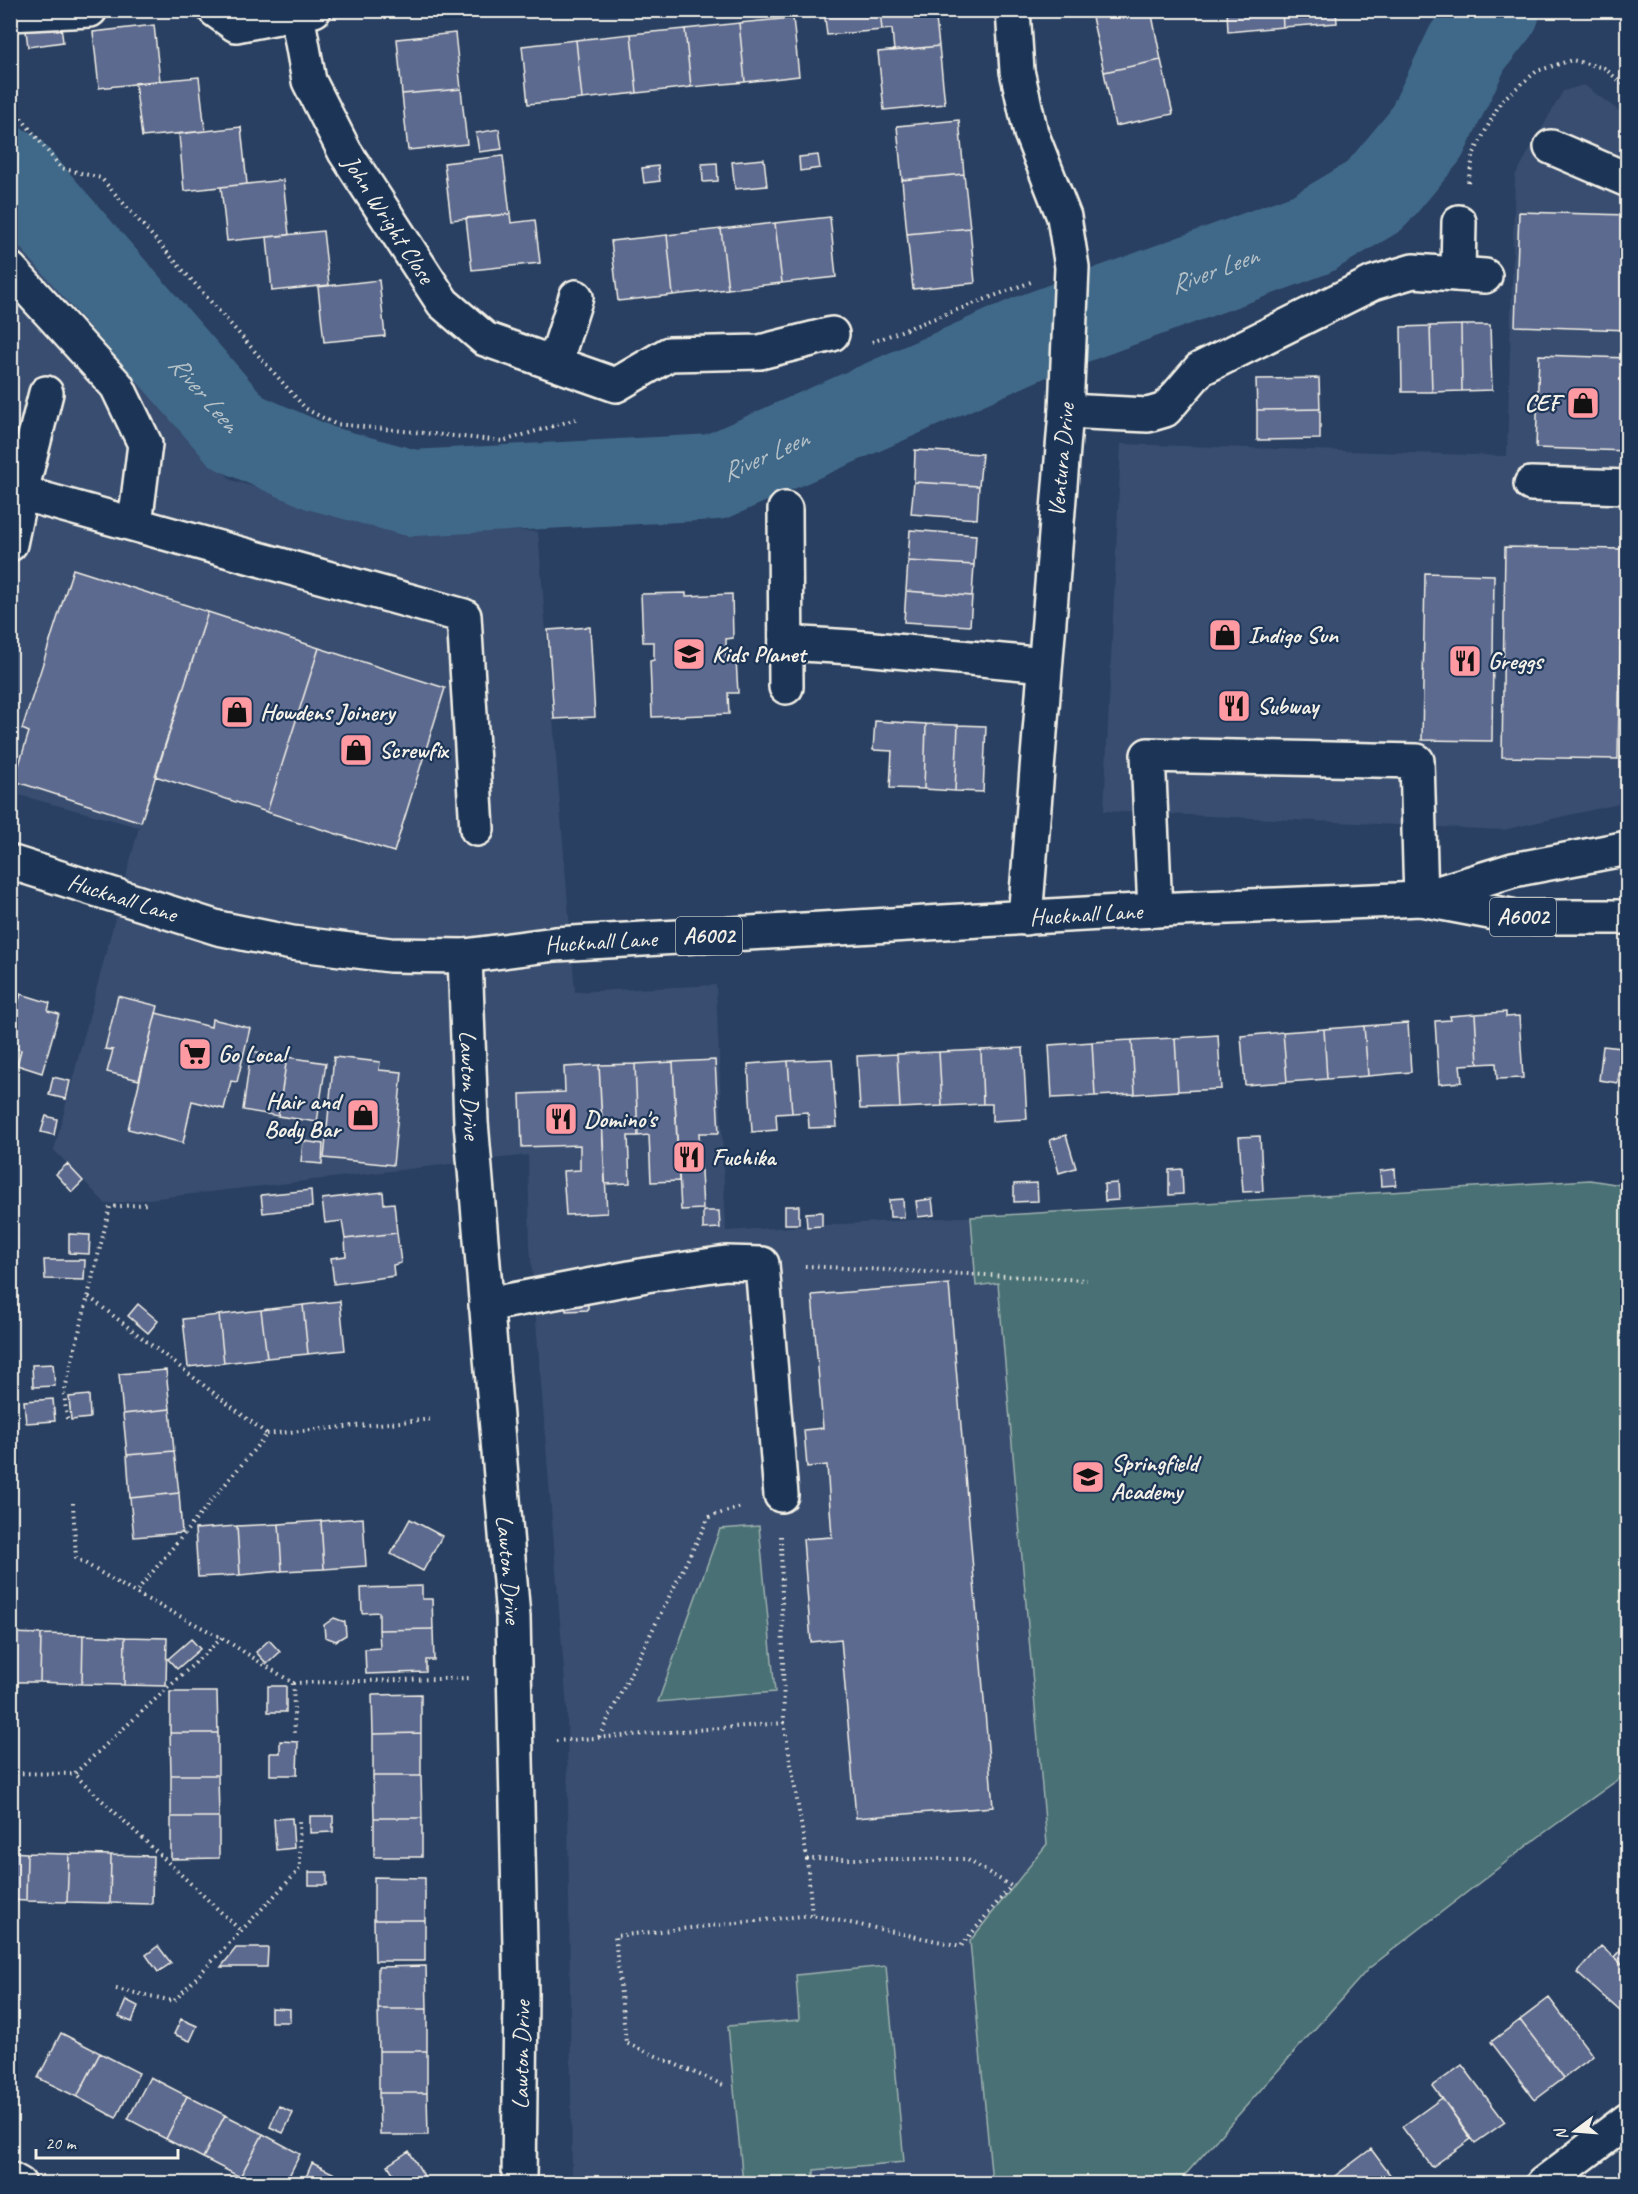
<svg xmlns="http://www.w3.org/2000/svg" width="1638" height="2194" viewBox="0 0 1638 2194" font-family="Caveat,sans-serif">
<rect width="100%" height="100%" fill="#2a4062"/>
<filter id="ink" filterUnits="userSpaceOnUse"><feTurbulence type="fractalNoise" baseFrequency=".0167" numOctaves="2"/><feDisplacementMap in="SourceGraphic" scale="12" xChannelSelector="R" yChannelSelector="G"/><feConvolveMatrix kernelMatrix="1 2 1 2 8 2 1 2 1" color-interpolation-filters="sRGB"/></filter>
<g filter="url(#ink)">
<!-- built -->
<path fill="#394d70" d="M1584,85L1627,117V802L1503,830L1104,811L1121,444L1507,456L1515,176L1563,91Z
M10,226L231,480L370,521L538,532L575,992L716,985L726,1231L1590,1180L1627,1186V1773L1537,1838L1368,1969L1178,2183H572L567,1709L530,1245L528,1155L106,1204L54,1150L139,827L11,793Z"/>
<!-- green -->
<path fill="#497175" stroke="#9eb1ae" stroke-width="1.5" d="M1590,1180L1627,1186V1773L1537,1838L1368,1969L1178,2183H992L970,1941L1047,1844L998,1283L976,1286L971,1217Z
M759,1526L775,1692L658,1702L720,1529Z
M886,1966L904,2162L814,2170V2178L743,2183L728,2026L799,2020L796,1975Z"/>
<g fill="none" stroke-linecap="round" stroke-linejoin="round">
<!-- river -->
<path stroke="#416989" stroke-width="86" id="s1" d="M10,170L238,432L320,468L412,493L715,477L1031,337L1311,234L1375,196L1425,136L1468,47L1497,10"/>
</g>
<!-- building -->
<path fill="#5d6b8f" stroke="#f4f1e8" stroke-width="1.5" d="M824,10H880L882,30L827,35Z
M880,10H935L939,46L894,51L892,29L882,30Z
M1091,10H1125L1092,17Z
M1125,10H1151L1161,60L1104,72L1092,17Z
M1227,10H1282L1283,27L1228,32Z
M1282,10H1336L1337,23L1283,27Z
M793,18L799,76L745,82L739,23Z
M739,23L745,82L691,87L685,29Z
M154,25L160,81L99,88L93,32Z
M61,26L63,42L28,47L26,31Z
M685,29L691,87L637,93L631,34Z
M455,33L461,89L402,94L397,39Z
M631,34L637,93L582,99L576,40Z
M576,40L582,99L528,104L522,46Z
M939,46L945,104L884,110L878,52Z
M1161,60L1173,114L1115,126L1104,72Z
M199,77L205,131L142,137L135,83Z
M461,89L467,144L408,150L402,94Z
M959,120L964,174L902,180L897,126Z
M241,127L247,184L184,191L179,134Z
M499,129L502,149L479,152L476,133Z
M818,155L820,168L800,171L799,157Z
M503,156L510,214L451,220L444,163Z
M764,159L767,186L735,189L732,162Z
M717,163L718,181L703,182L702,164Z
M658,166L660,181L644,183L642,168Z
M964,174L970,228L907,234L902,180Z
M283,180L289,235L227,241L221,187Z
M1519,212L1628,215V330L1515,326Z
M510,214L511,223L535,220L540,263L472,270L466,218Z
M830,217L836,277L782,283L775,223Z
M775,223L782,283L728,289L721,229Z
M970,228L975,283L913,289L907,234Z
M721,229L728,289L673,295L667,235Z
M323,231L329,285L272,291L267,237Z
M667,235L673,295L618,301L611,241Z
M379,280L385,336L324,342L318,287Z
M1461,325H1490L1492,390L1462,391Z
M1461,325L1462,391L1432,392L1430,326Z
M1430,326L1432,392H1402L1401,327Z
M1539,355L1628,358V451L1536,448Z
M1319,378L1320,409L1257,410L1256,379Z
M1320,409V439L1257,440V410Z
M915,450L982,454L979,486L914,482Z
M914,482L979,486L977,519L911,514Z
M910,530L976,535L974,565L908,561Z
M1505,547L1622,549L1618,759L1502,757Z
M908,561L974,565L972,596L906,591Z
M73,569L208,612L141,822L14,781L29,732L22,729Z
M1425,573L1494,575L1492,741L1422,740Z
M906,591L972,596L970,626L904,622Z
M686,593V596L732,594L733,638L726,639V659H736L738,693H728L729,714L652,717L650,661L654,660V642H643L641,594Z
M208,612L319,648L267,812L155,776Z
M590,627L595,717L554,719L548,630Z
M319,648L445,688L394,852L267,812Z
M875,721L926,724L924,789L890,788L892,751L873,750Z
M926,724L958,725L955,791L924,789Z
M958,725L986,726L983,792L955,791Z
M10,991L21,994L10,1026Z
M21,994L50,1003L48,1011L59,1014L42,1073L17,1065L21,1050L10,1047V1026Z
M118,996L158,1006L139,1080L107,1072L113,1050L105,1049Z
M1506,1012V1017L1519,1016L1523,1078L1497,1079L1496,1063L1478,1064L1475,1014Z
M156,1013L211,1027L212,1019L250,1028L237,1082L231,1081L224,1109L192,1101L183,1143L128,1129Z
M1475,1014L1478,1064L1460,1065L1462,1082L1439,1084L1435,1021L1451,1020L1450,1016Z
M1408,1023L1411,1072L1368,1076L1364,1026Z
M1364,1026L1368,1076L1327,1079L1324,1029Z
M1324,1029L1327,1079L1287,1082L1283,1032Z
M1283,1032L1287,1082L1245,1085L1241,1036Z
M1218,1035L1221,1089L1178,1091L1175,1038Z
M1175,1038L1178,1091L1135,1094L1132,1040Z
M1132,1040L1135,1094L1095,1096L1092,1042Z
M1092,1042L1095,1096L1052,1098L1049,1045Z
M1603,1046L1622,1048L1618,1083L1599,1080Z
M1023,1048L1027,1119L992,1121V1104H983L981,1050Z
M981,1050L983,1104L942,1106L939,1052Z
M251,1051L287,1057L278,1116L243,1110Z
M939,1052L942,1106L900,1108L897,1054Z
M897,1054L900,1108L860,1109L857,1056Z
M287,1057L326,1063L317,1122L278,1116Z
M334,1057L380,1062L379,1070L402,1072L393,1165L324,1158Z
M832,1059L837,1127L809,1128L808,1112L792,1113L788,1061Z
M715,1060L719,1133H699L703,1209L681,1210L673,1062Z
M788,1061L792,1113L776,1114L777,1130L752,1132L748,1064Z
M673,1062L679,1181L651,1182L649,1135L638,1136L635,1064Z
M635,1064L638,1136H628L630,1183L605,1184L599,1065Z
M599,1065L607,1213L566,1215L563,1171L580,1170V1145L522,1147L520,1094L565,1092L564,1067Z
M53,1077L70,1081L66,1099L49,1095Z
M46,1116L57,1119L54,1135L41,1132Z
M1066,1135L1076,1168L1059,1173L1050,1140Z
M1260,1136L1263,1191L1243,1192L1239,1137Z
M303,1141L323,1144L322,1164L301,1162Z
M67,1164L83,1181L72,1192L56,1174Z
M1182,1169L1183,1194L1169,1195V1170Z
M1395,1169L1396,1185L1381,1186L1380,1171Z
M1037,1183L1038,1201L1014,1202V1184Z
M1117,1183L1118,1200L1105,1201L1104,1184Z
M311,1190L312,1207L263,1213L261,1195Z
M383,1192L384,1204L394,1203L397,1233L345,1239L342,1221L325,1223L322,1199Z
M903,1199L904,1217H890L889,1200Z
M932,1199L934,1215L918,1217L916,1201Z
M785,1206H799V1224H785Z
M703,1211H719L720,1228L703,1229Z
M822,1212V1226L807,1227L806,1213Z
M10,1223H15L16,1266L10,1267Z
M397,1233L401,1263L393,1265L394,1276L334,1284L331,1258L346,1256L345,1239Z
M69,1234L90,1235L89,1254L69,1253Z
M44,1260H85L84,1280L45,1279Z
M16,1266L17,1310H10V1267Z
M949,1284L993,1807L856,1818L841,1639L811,1642L803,1539L832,1537L827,1465L807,1467L804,1430L823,1428L812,1295Z
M588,1293V1310L566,1311V1294Z
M340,1301L345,1350L308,1354L303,1305Z
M138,1304L158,1321L148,1333L128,1316Z
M303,1305L308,1354L267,1358L261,1310Z
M261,1310L267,1358L224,1363L219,1315Z
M219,1315L224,1363L188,1367L183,1319Z
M53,1364L55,1386L33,1387L32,1365Z
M166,1370L170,1409L123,1414L119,1374Z
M89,1395L90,1418L71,1420L69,1397Z
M53,1399L55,1421L26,1423L24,1401Z
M170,1409L174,1451L127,1455L123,1414Z
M10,1441H14V1484H10Z
M174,1451L179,1493L130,1498L127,1455Z
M10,1484H14L15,1526H10Z
M179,1493L182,1533L134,1537L130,1498Z
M363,1518L366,1566L324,1569L321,1521Z
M410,1519L442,1536L423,1571L391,1554Z
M321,1521L324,1569L282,1571L279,1524Z
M279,1524L282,1571L240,1575L237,1526Z
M10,1526H15V1568H10Z
M237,1526L240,1575L198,1577L195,1529Z
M10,1568H15L16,1610H10Z
M422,1586V1599H432L433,1629L379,1630V1612L362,1613L361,1588Z
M334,1618L345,1622L346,1635L336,1641L325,1637L324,1625Z
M433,1629L434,1660H426V1672L366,1674L365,1649L380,1648L379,1630Z
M10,1633L41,1634L40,1682H10Z
M41,1634L83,1635L82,1684L40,1682Z
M83,1635L125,1637L124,1685L82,1684Z
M125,1637L167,1638L166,1686L124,1685Z
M191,1639L200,1649L177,1669L168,1659Z
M269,1640L280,1652L267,1664L256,1652Z
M268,1686H286V1712H268Z
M170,1692H217L218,1733H170Z
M421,1694V1733L373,1734L372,1695Z
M170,1733H218V1775H171Z
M421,1733V1776H373V1734Z
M280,1741L298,1742L297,1775H270V1753H280Z
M171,1775H218L219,1817H171Z
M373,1776H421L422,1818H374Z
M310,1816H333V1832L310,1833Z
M171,1817H219V1858L171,1859Z
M292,1818L294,1848L276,1850L274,1819Z
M374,1818H422V1857H374Z
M10,1852L27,1853L26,1901L10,1900Z
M27,1853L69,1854L67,1902L26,1901Z
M69,1854L111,1855L110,1903L67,1902Z
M111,1855L153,1856L152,1904L110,1903Z
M309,1872H327V1885H309Z
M374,1877L425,1878V1920H374Z
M374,1920H425V1961H375Z
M1628,1942V1970L1614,1957Z
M158,1946L171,1963L158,1972L146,1955Z
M1601,1946L1628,1970V2018L1577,1973Z
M236,1948H268L267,1967H221Z
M426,1966L427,2009H378V1967Z
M1549,1998L1593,2056L1564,2078L1520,2020Z
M126,2000L138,2006L132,2022L119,2017Z
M271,2008L290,2009V2022H271Z
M378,2009H427V2051H379Z
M181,2019L197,2026L190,2041L174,2034Z
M1520,2020L1564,2078L1535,2100L1491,2042Z
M61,2033L100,2053L77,2097L38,2078Z
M379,2051H427V2093H379Z
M100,2053L139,2073L116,2118L77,2097Z
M1462,2065L1505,2122L1475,2143L1433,2086Z
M150,2077L187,2096L166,2139L128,2119Z
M379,2093H427L428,2135H380Z
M187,2096L225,2115L203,2158L166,2139Z
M1442,2098L1471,2139L1432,2167L1402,2127Z
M279,2106L293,2113L283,2133L270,2127Z
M225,2115L263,2134L240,2177L203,2158Z
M263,2134L300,2154L285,2184H253L240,2177Z
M1371,2149L1397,2184H1335L1331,2179Z
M409,2151L429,2184H387L396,2178L388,2165Z
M312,2163L337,2175L333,2184H303Z"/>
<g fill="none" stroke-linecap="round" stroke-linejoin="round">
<defs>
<g id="minor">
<path d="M215,10L236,25L314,10"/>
<path d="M1013,10L1017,71L1031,133L1064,217L1072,267L1066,411L1025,918"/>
<path d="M10,14L90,10"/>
<path id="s2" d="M297,14L309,81L345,152L443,303L485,339L616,385L669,354L760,352L832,334"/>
<path d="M1551,147L1628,180"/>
<path d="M10,269L117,386L145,444L135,524"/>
<path d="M1458,274L1459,222"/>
<path d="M555,363L576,297"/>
<path d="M1066,411L1148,415L1165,410L1200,369L1373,283L1413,271L1485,276"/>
<path d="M1531,484L1628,487"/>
<path d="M10,490L464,616L477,829"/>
<path d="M785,509L786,687"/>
<path d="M10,544L21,492L46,393"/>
<path d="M786,643L852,647L1045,665"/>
<path d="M1155,910L1148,755L1417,761L1421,899"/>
<path id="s3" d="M465,956L471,1122L513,1617L521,1993L519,2184"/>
<path d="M486,1305L646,1275L726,1263L762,1264L781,1495"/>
<path d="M10,2179L19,2184"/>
<path d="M1543,2184L1628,2120"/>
</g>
<g id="major">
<path id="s4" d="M10,862L218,928L292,943L390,955L465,956L555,944L1155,910L1421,899L1516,917H1628"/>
<path d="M1425,897L1513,870L1628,848"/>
</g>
</defs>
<!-- minor casing -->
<use href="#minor" stroke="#f4f1e8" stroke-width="38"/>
<!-- major casing -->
<use href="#major" stroke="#f4f1e8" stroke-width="38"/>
<!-- path -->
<path stroke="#f4f1e8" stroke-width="4" stroke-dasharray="1.5 4.5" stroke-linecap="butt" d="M10,104L61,168L101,178L306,409L335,424L503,441L580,418
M1468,182L1474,153L1501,101L1537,71L1572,60L1604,68L1628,88
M872,342L1031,282
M805,1266L1087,1280
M89,1297L267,1434L135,1593
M67,1419L64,1393L110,1207L148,1204
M267,1434L434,1419
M73,1503L76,1558L135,1593L222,1638L293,1683L295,1737
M781,1536L784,1723
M222,1638L74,1774L241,1931
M293,1683L472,1678
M599,1737L709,1517L741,1507
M556,1741L784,1723L807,1859H966L1011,1886L961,1946L812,1915L615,1936L626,2043L723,2085
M10,1773L74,1774
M807,1859L812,1915
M116,1989L174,2001L300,1869L299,1817"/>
<!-- minor -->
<use href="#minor" stroke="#1d3557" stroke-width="33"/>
<!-- major -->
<use href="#major" stroke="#1d3557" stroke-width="33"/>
</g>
</g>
<!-- icons -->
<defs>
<symbol id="shop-square" viewBox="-11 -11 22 22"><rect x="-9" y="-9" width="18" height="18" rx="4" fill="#ff9aa2" stroke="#1d3557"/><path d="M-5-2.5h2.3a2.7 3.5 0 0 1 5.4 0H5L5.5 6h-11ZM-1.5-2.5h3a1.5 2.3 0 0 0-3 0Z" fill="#111"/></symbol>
<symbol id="school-square" viewBox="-11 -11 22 22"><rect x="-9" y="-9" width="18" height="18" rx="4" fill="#ff9aa2" stroke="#1d3557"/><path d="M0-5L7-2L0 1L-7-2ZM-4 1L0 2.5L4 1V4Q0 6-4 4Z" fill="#111"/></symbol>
<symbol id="restaurant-square" viewBox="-11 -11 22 22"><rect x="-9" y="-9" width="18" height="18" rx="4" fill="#ff9aa2" stroke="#1d3557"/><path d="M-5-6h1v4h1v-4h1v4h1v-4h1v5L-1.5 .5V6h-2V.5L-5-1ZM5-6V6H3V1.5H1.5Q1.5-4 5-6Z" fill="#111"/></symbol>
<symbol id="supermarket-square" viewBox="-11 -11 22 22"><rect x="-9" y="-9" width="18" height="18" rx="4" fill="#ff9aa2" stroke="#1d3557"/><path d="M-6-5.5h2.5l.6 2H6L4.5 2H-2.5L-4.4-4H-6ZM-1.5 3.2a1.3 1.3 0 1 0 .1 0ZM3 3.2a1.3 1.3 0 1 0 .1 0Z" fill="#111"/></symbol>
</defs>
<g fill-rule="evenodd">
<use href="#shop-square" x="1564" y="384" width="38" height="38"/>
<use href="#shop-square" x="1206" y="616" width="38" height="38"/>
<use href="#school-square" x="670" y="635" width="38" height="38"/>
<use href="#restaurant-square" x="1446" y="642" width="38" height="38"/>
<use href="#restaurant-square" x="1215" y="687" width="38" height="38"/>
<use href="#shop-square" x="218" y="693" width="38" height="38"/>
<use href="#shop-square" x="337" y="731" width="38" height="38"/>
<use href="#supermarket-square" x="176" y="1035" width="38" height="38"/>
<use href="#shop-square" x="344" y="1096" width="38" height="38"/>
<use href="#restaurant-square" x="542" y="1100" width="38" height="38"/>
<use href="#restaurant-square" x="670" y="1138" width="38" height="38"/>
<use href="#school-square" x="1069" y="1458" width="38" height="38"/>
</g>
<g text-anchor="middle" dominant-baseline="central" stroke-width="4.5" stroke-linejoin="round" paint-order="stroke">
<!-- shield labels -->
<g fill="#1d3557" stroke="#b4b9bc" stroke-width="1.5">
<rect x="1490" y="898" width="66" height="38" rx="4.5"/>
<rect x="676" y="917" width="66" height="38" rx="4.5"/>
</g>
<g font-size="22" font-weight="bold" fill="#f4f1e8">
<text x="1523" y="917">A6002</text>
<text x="709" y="936">A6002</text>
</g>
<!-- street labels -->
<g font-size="24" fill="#f4f1e8" stroke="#1d3557">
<text stroke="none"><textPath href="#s2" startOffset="228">John Wright Close</textPath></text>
<text transform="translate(1061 460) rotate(-85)">Ventura Drive</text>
<text stroke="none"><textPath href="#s4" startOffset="118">Hucknall Lane</textPath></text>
<text stroke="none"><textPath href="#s4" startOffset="1090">Hucknall Lane</textPath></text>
<text stroke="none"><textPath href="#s4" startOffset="604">Hucknall Lane</textPath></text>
<text stroke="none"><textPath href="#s3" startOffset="129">Lawton Drive</textPath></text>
<text stroke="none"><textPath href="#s3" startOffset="615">Lawton Drive</textPath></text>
<text transform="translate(521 2055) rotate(-89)">Lawton Drive</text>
</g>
<!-- poi labels -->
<g font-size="24" font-weight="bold" fill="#f4f1e8" stroke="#1d3557" text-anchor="start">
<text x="1560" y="403" text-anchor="end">CEF</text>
<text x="1248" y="635">Indigo Sun</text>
<text x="712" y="654">Kids Planet</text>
<text x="1488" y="661">Greggs</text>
<text x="1257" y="706">Subway</text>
<text x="260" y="712">Howdens Joinery</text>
<text x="379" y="750">Screwfix</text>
<text x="218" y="1054">Go Local</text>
<text x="340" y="1101" text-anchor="end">Hair and<tspan x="340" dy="28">Body Bar</tspan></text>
<text x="584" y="1119">Domino's</text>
<text x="712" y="1157">Fuchika</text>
<text x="1111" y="1463">Springfield<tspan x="1111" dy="28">Academy</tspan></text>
</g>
<!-- water labels -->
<g font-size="26" font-style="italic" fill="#b5c1c7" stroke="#1d3557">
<text stroke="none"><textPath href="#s1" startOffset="1376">River Leen</textPath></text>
<text stroke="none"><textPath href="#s1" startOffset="296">River Leen</textPath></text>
<text stroke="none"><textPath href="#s1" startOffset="890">River Leen</textPath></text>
</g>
</g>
<!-- margin -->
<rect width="1638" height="2194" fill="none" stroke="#1d3557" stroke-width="36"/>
<rect x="18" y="18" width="1602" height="2158" fill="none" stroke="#f4f1e8" stroke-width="2" filter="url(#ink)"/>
<!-- north arrow -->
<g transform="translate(1575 2131) rotate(254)" stroke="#1d3557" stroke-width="4.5" paint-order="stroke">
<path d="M0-4.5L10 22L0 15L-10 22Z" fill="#f4f1e8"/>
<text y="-9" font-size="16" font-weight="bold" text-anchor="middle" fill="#f4f1e8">N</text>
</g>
<!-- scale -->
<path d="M36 2149v9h142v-9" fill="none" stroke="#f4f1e8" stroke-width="3"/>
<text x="45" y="2149" font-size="18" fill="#f4f1e8" stroke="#1d3557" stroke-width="4.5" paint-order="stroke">20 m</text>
</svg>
